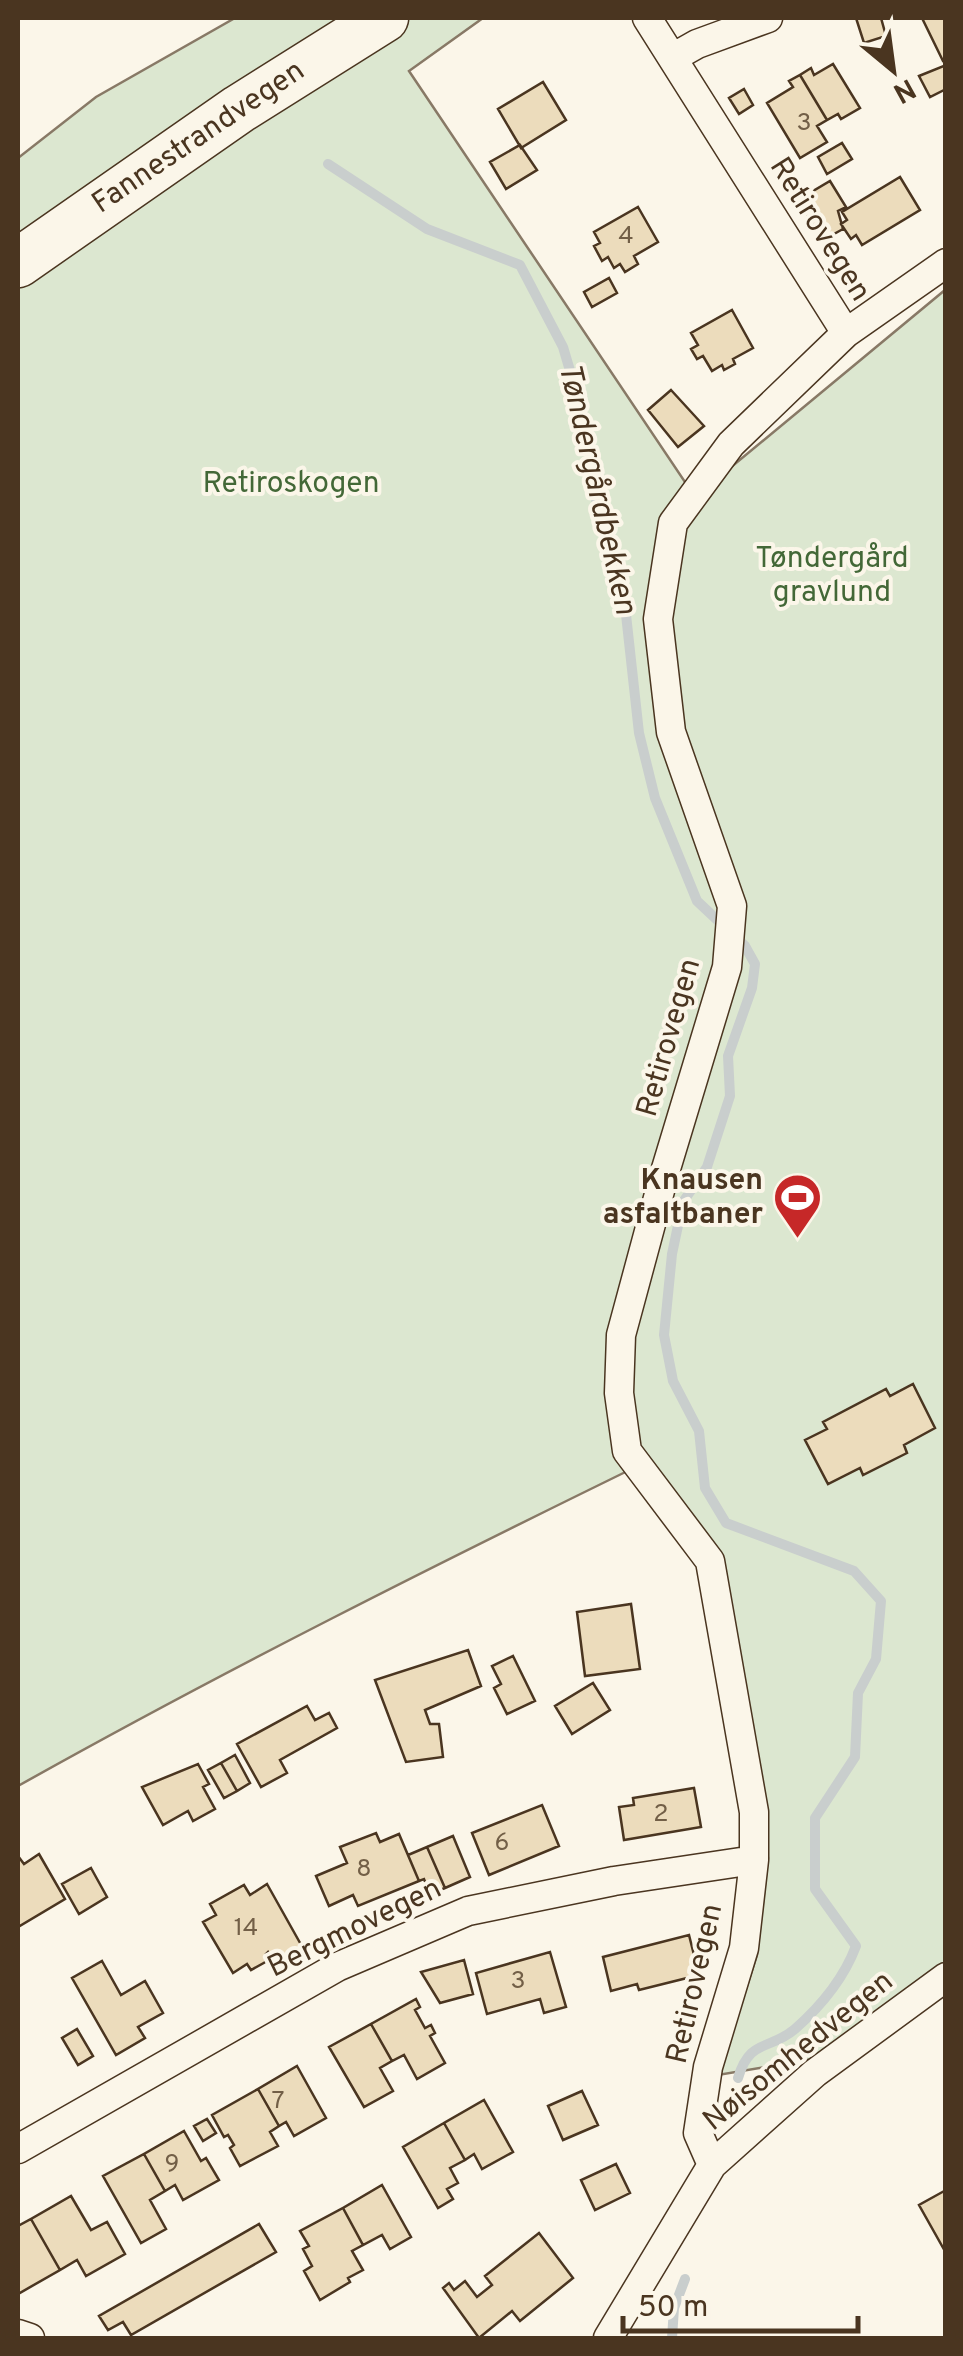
<svg xmlns="http://www.w3.org/2000/svg" width="963" height="2356" viewBox="0 0 963 2356" font-family="Overpass,sans-serif">
<rect width="100%" height="100%" fill="#fbf6e9"/>
<!-- green -->
<path fill="#dce7d0" stroke="#887966" stroke-width="2.5" d="M235,18H483L409,71L695,497L945,290V1964L813,2059L718,2075L757,1955L768,1858L721,1554L650,1460C437,1564 225,1670 18,1786V158L96,97Z"/>
<g fill="none" stroke-linecap="round" stroke-linejoin="round">
<!-- stream -->
<path stroke="#c9cecd" stroke-width="10" d="M328,164L427,229L520,265L563,347L587,428L592,488L621,569L639,733L655,798L697,901L745,946L755,964L752,988L728,1056L730,1096L707,1167L683,1202L672,1254L664,1335L673,1381L699,1431L705,1488L726,1523L854,1571L881,1601L876,1659L858,1693L855,1757L815,1818V1889L856,1946C844,1978 821,2006 795,2029C769,2051 750,2038 738,2078
M672,2338L674,2308L685,2279"/>
</g>
<!-- building -->
<path fill="#ecdcbc" stroke="#4a3520" stroke-width="2.5" d="M856,18H881L886,36L864,43Z
M922,18H946V60L943,61Z
M833,64L860,108L841,119L838,114L827,120L800,75L811,68L814,75Z
M946,65V89L930,97L919,76Z
M800,75L827,120L817,126L827,142L800,158L767,103L793,87L789,81Z
M543,82L566,120L521,148L498,109Z
M744,89L753,105L739,114L729,98Z
M842,143L852,159L827,174L818,157Z
M520,145L537,170L506,189L490,162Z
M900,177L920,210L862,245L856,235L851,239L841,224L847,220L842,212Z
M830,181L846,207L838,211L843,229L823,240L798,200Z
M638,207L658,242L634,256L638,264L625,272L620,264L614,268L608,257L602,261L594,246L600,243L594,232Z
M609,278L617,293L592,307L584,292Z
M732,310L753,348L733,359L735,364L724,370L722,365L712,371L703,356L697,359L691,349L698,345L691,333Z
M671,390L704,426L678,447L648,410Z
M913,1384L935,1428L904,1445L907,1453L863,1475L860,1468L828,1484L805,1440L827,1429L823,1422L886,1389L890,1396Z
M631,1604L640,1669L585,1676L577,1612Z
M468,1650L481,1686L425,1710L430,1724H439L443,1757L406,1762L375,1680Z
M513,1656L535,1701L507,1714L494,1688L501,1684L492,1666Z
M593,1683L610,1710L572,1734L555,1706Z
M307,1706L315,1720L329,1713L337,1728L280,1760L287,1773L261,1787L237,1744Z
M235,1755L250,1783L237,1791L221,1763Z
M221,1763L237,1791L224,1798L208,1770Z
M198,1764L209,1784L203,1787L215,1809L193,1821L188,1811L163,1825L142,1787Z
M694,1788L701,1827L624,1840L619,1807L634,1805L633,1798Z
M542,1805L559,1846L489,1875L472,1833Z
M376,1833L380,1842L399,1834L419,1881L358,1906L353,1895L329,1906L316,1876L347,1863L340,1847Z
M453,1836L470,1877L445,1888L427,1847Z
M427,1847L445,1888L430,1894L424,1879L419,1881L408,1855Z
M39,1854L65,1899L18,1927V1856L24,1864Z
M91,1868L107,1897L79,1914L62,1884Z
M267,1884L304,1950L277,1967L268,1952L266,1954L269,1960L251,1970L247,1964L233,1973L203,1922L216,1915L210,1904L244,1885L250,1895Z
M689,1935L699,1975L639,1990L637,1984L611,1991L603,1957Z
M550,1952L566,2007L544,2013L540,1999L487,2014L476,1973Z
M464,1960L473,1994L440,2003L421,1972Z
M102,1961L121,1995L145,1981L163,2013L138,2027L145,2038L116,2055L72,1978Z
M416,1999L420,2007L415,2010L425,2028L431,2025L435,2033L430,2036L445,2063L417,2079L404,2055L392,2061L371,2024Z
M371,2024L392,2061L380,2068L393,2091L364,2107L329,2047Z
M77,2029L93,2056L78,2065L62,2038Z
M297,2066L326,2118L294,2136L286,2122L279,2126L258,2089Z
M258,2089L279,2126L270,2132L278,2146L240,2166L230,2148L234,2145L228,2135L224,2137L212,2115Z
M582,2091L598,2125L563,2140L548,2106Z
M484,2100L513,2152L482,2169L474,2154L465,2160L444,2123Z
M207,2119L216,2133L203,2141L194,2126Z
M444,2123L465,2160L450,2168L458,2183L447,2189L453,2199L438,2208L403,2147Z
M184,2131L201,2161L206,2158L219,2180L183,2200L175,2185L165,2191L144,2154Z
M144,2154L165,2191L150,2200L166,2229L141,2243L103,2176Z
M616,2164L630,2193L595,2210L581,2180Z
M382,2185L411,2237L390,2249L382,2235L363,2245L343,2208Z
M946,2190V2253L919,2205Z
M71,2196L91,2230L107,2222L125,2254L86,2276L77,2260L60,2270L31,2219Z
M343,2208L363,2245L352,2251L363,2270L348,2278L350,2282L320,2300L304,2271L312,2266L303,2249L309,2246L300,2231Z
M31,2219L60,2270L18,2294V2226Z
M259,2224L276,2252L131,2335L123,2322L108,2330L99,2316Z
M539,2233L573,2278L520,2321L512,2311L479,2338L443,2288L449,2283L454,2290L465,2281L477,2297L492,2285L485,2276Z"/>
<g fill="none" stroke-linecap="round" stroke-linejoin="round">
<defs>
<path id="minor" d="M647,18L846,333L731,444L673,523L658,619L671,732L732,906L727,967L665,1172L621,1335L619,1393L627,1451L710,1561L754,1812V1860L744,1948L708,2067L698,2133L712,2165
M674,57L697,44L768,18
M846,333L946,263
M18,2149L337,1967L468,1911L614,1881L754,1860
M18,2334L30,2338
M608,2338L712,2165L815,2073L946,1977"/>
<path id="trunk" d="M18,263L239,109L384,18"/>
</defs>
<!-- minor casing -->
<use href="#minor" stroke="#4a3520" stroke-width="31"/>
<!-- trunk casing -->
<use href="#trunk" stroke="#4a3520" stroke-width="51"/>
<!-- minor -->
<use href="#minor" stroke="#fbf6e9" stroke-width="28"/>
<!-- trunk -->
<use href="#trunk" stroke="#fbf6e9" stroke-width="48"/>
</g>
<!-- icons -->
<defs>
<symbol id="stadium-pin" viewBox="-11 -11 22 30"><path d="M0 17L-7.5 6A9.5 9.5 0 1 1 7.5 6Z" fill="#c62828" stroke="#fbf6e9"/><path d="M0-5a6.5 5 0 1 0 0 10a6.5 5 0 1 0 0-10ZM-3.5-1.8h7v3.6h-7Z" fill="#fff"/></symbol>
</defs>
<g fill-rule="evenodd">
<use href="#stadium-pin" x="770" y="1170" width="55" height="75"/>
</g>
<g text-anchor="middle" dominant-baseline="central" stroke-width="8" stroke-linejoin="round" paint-order="stroke">
<!-- number labels -->
<g font-size="25" fill="#725f47">
<text x="804" y="124">3</text>
<text x="626" y="237">4</text>
<text x="661" y="1815">2</text>
<text x="502" y="1844">6</text>
<text x="364" y="1870">8</text>
<text x="246" y="1929">14</text>
<text x="518" y="1982">3</text>
<text x="278" y="2102">7</text>
<text x="172" y="2165">9</text>
</g>
<!-- street labels -->
<g font-size="30" fill="#4a3520" stroke="#fbf6e9">
<text transform="translate(199 138) rotate(-34)">Fannestrandvegen</text>
<text transform="translate(819 230) rotate(58)">Retirovegen</text>
<text transform="translate(670 1038) rotate(-74)">Retirovegen</text>
<text transform="translate(355 1929) rotate(-26)">Bergmovegen</text>
<text transform="translate(696 1984) rotate(-77)">Retirovegen</text>
<text transform="translate(799 2052) rotate(-39)">Nøisomhedvegen</text>
</g>
<!-- park labels -->
<g font-size="30" fill="#436837" stroke="#fbf6e9">
<text x="291" y="484">Retiroskogen</text>
<text x="832" y="559">Tøndergård<tspan x="832" dy="34">gravlund</tspan></text>
</g>
<!-- poi labels -->
<g font-size="30" font-weight="bold" fill="#4a3520" stroke="#fbf6e9" text-anchor="end">
<text x="763" y="1181">Knausen<tspan x="763" dy="34">asfaltbaner</tspan></text>
</g>
<!-- water labels -->
<g font-size="32" font-style="italic" fill="#4a3520" stroke="#fbf6e9">
<text transform="translate(596 489) rotate(77)">Tøndergårdbekken</text>
</g>
</g>
<!-- border -->
<rect width="963" height="2356" fill="none" stroke="#4a3520" stroke-width="40"/>
<!-- north arrow -->
<g transform="translate(893 70) rotate(151)" stroke="#fbf6e9" stroke-width="8" paint-order="stroke">
<path d="M0-8L18 38L0 25L-18 38Z" fill="#4a3520"/>
<text y="-15" font-size="28" font-weight="bold" text-anchor="middle" fill="#4a3520">N</text>
</g>
<!-- scale -->
<path d="M623 2316v15h235v-15" fill="none" stroke="#4a3520" stroke-width="5"/>
<text x="638" y="2316" font-size="30" fill="#4a3520" stroke="#fbf6e9" stroke-width="8" paint-order="stroke">50 m</text>
</svg>
